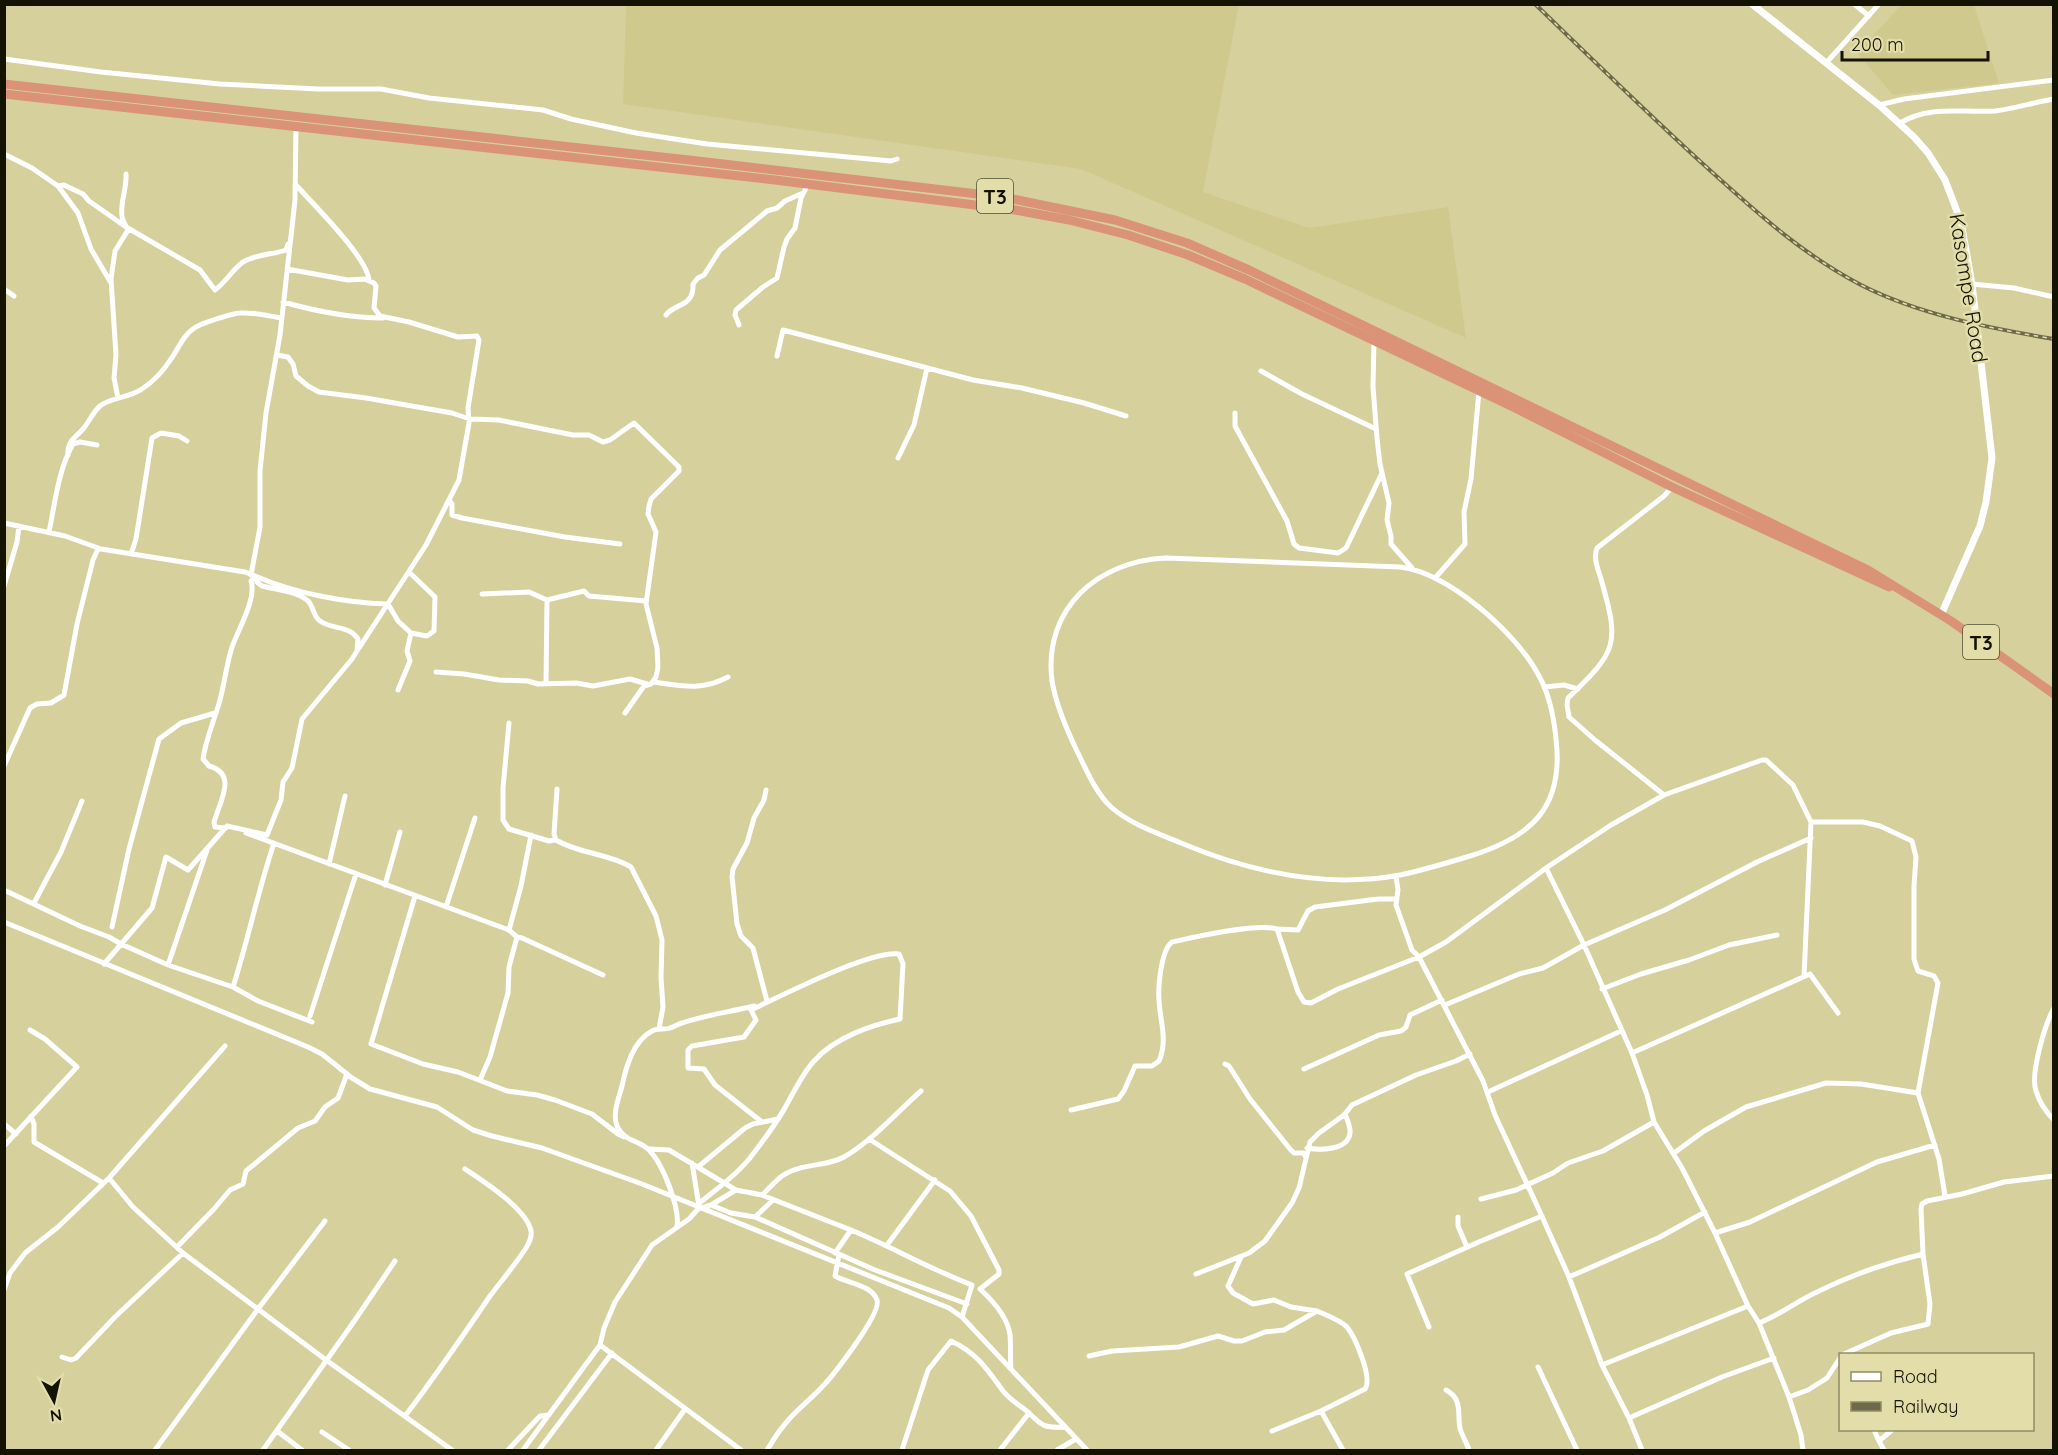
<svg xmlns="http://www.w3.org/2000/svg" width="2058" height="1455" viewBox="0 0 2058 1455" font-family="Quicksand,sans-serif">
<rect width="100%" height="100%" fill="#d6d09d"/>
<!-- built -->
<path fill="#d0c98e" d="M1902,4L1974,5L1999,83L1893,95L1857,53Z
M626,5H1239L1203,192L1309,228L1448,207L1466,338L1081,169L623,104Z"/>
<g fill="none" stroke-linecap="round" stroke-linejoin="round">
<!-- minor -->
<path stroke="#fff" stroke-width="5" d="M1854,4L1869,16
M4,59L101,72L220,84L318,89H381L429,98L543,110L571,119L636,133L707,144L891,161L897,159
M1827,62L1879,4
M1879,105L1904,99L2054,80
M1900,123C1930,105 1961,113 1995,111C2013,109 2035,102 2054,99
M4,154L32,168L58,186L64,185L83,194L89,201L126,227L200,270L215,290C226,282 232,270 243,262C256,254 272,255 286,250L288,244
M296,185C313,204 367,257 369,280
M58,186L78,213L91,249L111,283
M287,269L348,280L364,279L374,283L376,286L374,308L380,316L409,322L458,337L477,336L479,340L468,408L469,423L459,480L426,545L359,648
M1972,284L2014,288L2054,297
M4,289L14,296
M283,302C315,311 349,318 383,318
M666,315C674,303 694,308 693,284L698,278L704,275L720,250L743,231L767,211L777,208L785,201L803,193
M739,325L735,315L736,310L763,287L777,278L784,247L787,239L795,228L801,198L808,184
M1374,340L1373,387L1377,438L1380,464L1389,503L1387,520L1391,536V544L1412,568
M277,355L288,357L293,364L296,376L308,386L319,392L366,398L452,413L470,419L499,420L573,435H589L603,442L610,440L634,423L679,467V471L651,499L649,506L648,514L656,532L646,604L657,648L658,667L656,677L651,684L644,686L625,713
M777,356L783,330L973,380L1022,388L1084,403L1126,416
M1261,371L1302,394L1376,429
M118,398L114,378L116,355L111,279L115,251L128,230C126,226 122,220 122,216C120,202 127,188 126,174
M1235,413V426L1287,521L1294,544L1299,548L1338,553L1346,548L1382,473
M68,455C67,441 75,438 83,429C89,422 93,412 100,406C112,397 129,398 142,389C154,381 164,370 171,359C180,346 184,332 200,325C206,322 234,313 240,313C253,312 268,316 281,318
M898,458L914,425L927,368
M449,500L452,504V515L462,518L565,537L620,544
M4,523L65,536L101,549L245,572L255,576L257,582L262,586C277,590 297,591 308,601C314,607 313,616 320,621C333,630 349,625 358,639L357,651L352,659L302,719L292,768L283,782L281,800L267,835L227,826L188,870L166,857L152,908L104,964
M49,532C55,504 58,470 73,444L80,442L97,445
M131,554L136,539L152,438L161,433L179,436L187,441
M1166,558L1400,567C1449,573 1515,632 1538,674C1549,693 1554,718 1556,739C1564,807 1532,837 1470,856C1447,863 1424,870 1400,875C1324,889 1250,872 1181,843C1157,833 1130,824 1111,807C1095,792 1086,769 1076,749C1066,728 1056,705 1052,681C1043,608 1098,561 1166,558Z
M409,572L435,597L434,631L427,636L411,633
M251,575L260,527V471L266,413L280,335L295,200L296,126
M1436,577L1465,544L1464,512L1471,479L1479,391
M4,586L17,542L19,526
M482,594L529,592L547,600
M436,672L464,674L499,680L528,681L538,684L576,683L593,686L630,679L647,684
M653,682C682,686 702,691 728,677
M546,684L547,600L584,591L589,596L646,601
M1544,687L1564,685L1578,689
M509,723L503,788V820L509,829L549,841L556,840
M4,766L30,708L37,704L51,703L64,695L77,624L93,560L98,549
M557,789L554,834L556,840C579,854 608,853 631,867L656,916L662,940L661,978L663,1007L659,1029
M766,790L764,800L754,818L747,843L733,869L732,877L737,924L741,936L753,948L767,1001
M1664,795L1595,740L1569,717L1567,705L1568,698C1617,651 1620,645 1601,579C1598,569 1593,558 1597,548L1664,496L1672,487
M1811,822H1863L1880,826L1912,841L1916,857L1914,886V959L1918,971L1934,976L1938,983L1918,1093L1939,1159L1945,1196
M226,828L215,827L214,822C220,801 238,774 209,766L203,759C206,737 216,717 221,696C225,679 227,663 232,647C238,630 257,598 251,581L255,576C294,593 345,603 388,604L398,621L411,633L407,651L410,661L398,690
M246,833L509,930L517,937L522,938L603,975
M329,864L345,796
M1546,868L1584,945L1632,1053L1647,1095L1654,1122L1682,1168L1715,1233L1748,1306L1759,1323L1789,1397L1801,1435L1803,1450
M1396,876L1398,890L1396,905L1412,950L1419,957L1483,1081L1495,1115L1540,1212L1569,1277L1602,1365L1629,1418L1642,1450
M385,885L400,832
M4,890L80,926L109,937L121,944L168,965L233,987L258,1001L312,1022
M415,896L371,1044L423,1064L458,1072L507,1091L537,1095L555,1100L592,1114L618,1134L624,1137
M34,903L61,852L82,801
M446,907L475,818
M4,922L308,1047L322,1054L352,1078L370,1089L437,1107L473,1130L492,1136L542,1148L642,1184L949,1308L962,1317L1087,1450
M112,927L129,849L159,739L181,723L215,713
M1277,929L1298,930L1308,911L1315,907L1378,899H1396
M509,930L521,886L531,835
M168,965L207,850
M233,987C248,940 258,891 274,843
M1602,989L1641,974L1689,960L1729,945L1777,935
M1445,1005L1519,974L1543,968L1584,945L1665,910L1757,862L1811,838
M2054,1008C2045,1024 2030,1074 2036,1091C2039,1101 2046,1112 2054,1120
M310,1016L356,874
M1632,1053L1810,974L1838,1013
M1225,1064L1229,1066L1250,1099L1290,1149L1294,1153H1304L1305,1156
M1304,1069L1379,1035L1401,1031L1406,1027L1410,1015L1442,1000
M480,1080L490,1057L508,993L509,967L517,937
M1488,1092L1621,1031
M1071,1110L1118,1099L1124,1091L1135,1066H1152L1159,1061C1168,1040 1160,1021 1159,1000C1158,987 1161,950 1172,942C1195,937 1256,923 1277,929L1298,992L1304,1002L1311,1003L1338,989L1419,957L1446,942L1546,868L1611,825L1664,795L1762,760H1766L1793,785L1811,822L1804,976
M31,1116L34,1124V1142L103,1183
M4,1124L16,1134
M869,1139L950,1191L971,1216L999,1270V1274L980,1289C992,1300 1008,1318 1010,1335C1011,1346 1010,1358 1011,1369
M4,1146L77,1067L45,1039L30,1030
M1307,1148C1319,1150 1348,1151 1350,1133C1351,1127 1347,1119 1345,1114
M649,1149L669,1150L736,1190L762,1195L851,1230L835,1253
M1674,1153L1704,1131L1746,1107L1826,1083L1861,1084L1918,1093
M692,1163L699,1206
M698,1167L745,1128L753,1124L778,1119
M109,1178L133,1207L183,1253L326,1360L452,1450
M762,1195C769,1189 775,1181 782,1176C800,1163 826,1167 844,1157C873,1140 896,1113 921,1091
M1481,1199L1516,1190L1553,1173L1568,1163L1603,1151L1654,1122
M698,1204C717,1189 735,1176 750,1158C763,1141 777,1123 787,1104C795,1090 803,1073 814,1061C834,1038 871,1025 900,1019L903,964L899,954C870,950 781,996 751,1010L756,1020L744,1037L692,1046L688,1050V1068L704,1069L715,1085L762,1122
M711,1205L731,1213L755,1217L875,1270L967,1304
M755,1217L773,1200
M1458,1217V1226L1467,1247
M677,1226C680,1208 663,1164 649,1150C640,1140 624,1142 617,1126C612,1115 619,1097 622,1086C626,1067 633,1041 652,1031C658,1028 664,1030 670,1028C674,1027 678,1024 682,1023C705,1015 730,1012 754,1006
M851,1230C892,1247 930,1269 972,1285L962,1317
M1715,1233L1750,1222L1877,1162L1935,1145
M887,1245L935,1180
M177,1247L214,1209L230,1190L243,1184L246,1171L298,1128L315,1121L325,1107L338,1098L347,1074
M1241,1257L1228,1286L1233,1293L1253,1304L1274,1300L1291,1307L1317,1311
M1196,1274L1249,1253L1265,1241L1292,1203L1299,1188L1310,1142L1319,1133L1344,1115L1352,1105L1416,1075L1456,1061L1470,1054
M1569,1277L1660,1237L1705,1212
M4,1290L10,1273L25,1253L58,1227L109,1178L225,1046
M1759,1323C1780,1315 1797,1301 1817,1292C1851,1275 1886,1263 1923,1254L1921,1209L1922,1204L1927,1201L1962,1194L2004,1182L2054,1176
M1429,1327L1407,1274L1481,1241L1542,1216
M600,1345L604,1328L615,1302L652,1245L689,1219L698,1209L711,1205L736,1190
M1844,1354L1891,1333L1928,1324L1930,1304L1923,1254
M1089,1356L1112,1351L1179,1347L1218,1336L1234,1341H1242L1265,1332L1284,1330L1317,1311C1326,1315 1340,1320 1347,1327C1355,1337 1373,1378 1365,1389L1321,1411
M62,1357L71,1360L76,1358L115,1317L183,1253
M1602,1365L1748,1306
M1538,1367L1577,1450
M1446,1390C1463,1399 1457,1413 1460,1428C1462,1436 1467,1443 1469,1450
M1789,1397L1808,1390L1827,1378L1840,1358
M1029,1413C1043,1427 1045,1428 1065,1427
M405,1416C435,1377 462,1337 490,1296C502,1280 515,1265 526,1248C529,1243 532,1237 531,1231C527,1209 483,1181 465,1169
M1629,1418L1722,1377L1774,1358
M1874,1430L1879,1441
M277,1431L302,1450
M1272,1431L1321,1411L1343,1450
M322,1432L349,1450
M155,1450L258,1309L325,1221
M263,1450L355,1320L395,1261
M508,1450L540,1416L549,1415
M523,1450L600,1345L741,1450
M539,1450L612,1353
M656,1450L685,1409
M767,1450C772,1442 778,1432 785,1424C795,1411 810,1400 821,1388C832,1377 882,1313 877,1300C872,1285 847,1283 835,1276L839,1255
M902,1450L928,1370L951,1341C977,1353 987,1369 1003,1391C1010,1400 1021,1406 1029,1413L1000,1450
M1057,1450L1076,1439
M1884,1450L1879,1441L1892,1430"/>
<!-- tertiary -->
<path stroke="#fff" stroke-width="7" d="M1752,4L1879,105L1914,137L1928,153L1945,180L1961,222L1972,284L1992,458L1986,502L1980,526L1941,615"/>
<!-- trunk -->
<path stroke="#da9376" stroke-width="9" d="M4,84L698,161L1003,197L1115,220L1187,243L1249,270L1868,570L1951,621L2054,694
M4,94L775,180L1015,210L1069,220L1128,235L1188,255L1245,279L1513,407L1672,487L1889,587"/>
<defs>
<path id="rail" d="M1535,4C1591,58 1646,112 1703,164C1754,210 1800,253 1861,285C1920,315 1989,328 2054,339"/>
</defs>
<!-- rail casing -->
<use href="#rail" stroke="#6e6a49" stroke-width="4"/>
<!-- rail -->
<use href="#rail" stroke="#e3ddaa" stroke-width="1.5" stroke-dasharray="4.5" stroke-linecap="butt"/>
</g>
<g text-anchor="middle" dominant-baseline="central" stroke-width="5" stroke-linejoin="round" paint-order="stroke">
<!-- shield labels -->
<g fill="#e3ddaa" stroke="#524f34" stroke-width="1.5">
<rect x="977" y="179" width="36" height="34" rx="4.5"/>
<rect x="1963" y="625" width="36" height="34" rx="4.5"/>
</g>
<g font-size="20" font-weight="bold" fill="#141201">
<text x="995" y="196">T3</text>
<text x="1981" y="642">T3</text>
</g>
<!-- street labels -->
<g font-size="21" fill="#141201" stroke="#e3ddaa">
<text transform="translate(1969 288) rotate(81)">Kasompe Road</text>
</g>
</g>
<!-- border -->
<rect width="2058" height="1455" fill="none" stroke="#141201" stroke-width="12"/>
<!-- legend -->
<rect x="1839" y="1353" width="195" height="78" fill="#e3ddaa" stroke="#908c66" stroke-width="1.5"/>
<rect x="1851" y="1372" width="30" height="9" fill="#ffffff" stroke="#908c66" stroke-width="1.5"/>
<text x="1893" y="1383" font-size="18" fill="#141201">Road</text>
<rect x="1851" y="1402" width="30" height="9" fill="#6e6a49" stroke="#908c66" stroke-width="1.5"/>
<text x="1893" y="1413" font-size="18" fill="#141201">Railway</text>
<!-- north arrow -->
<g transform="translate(54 1401) rotate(172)" stroke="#e3ddaa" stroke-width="4.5" paint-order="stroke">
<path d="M0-4.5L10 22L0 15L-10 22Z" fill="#141201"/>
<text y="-9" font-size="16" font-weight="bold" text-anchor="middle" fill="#141201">N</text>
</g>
<!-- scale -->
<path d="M1842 51v9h146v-9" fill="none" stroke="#141201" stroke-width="3"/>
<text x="1851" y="51" font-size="18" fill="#141201" stroke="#e3ddaa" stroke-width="4.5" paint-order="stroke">200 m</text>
</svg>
